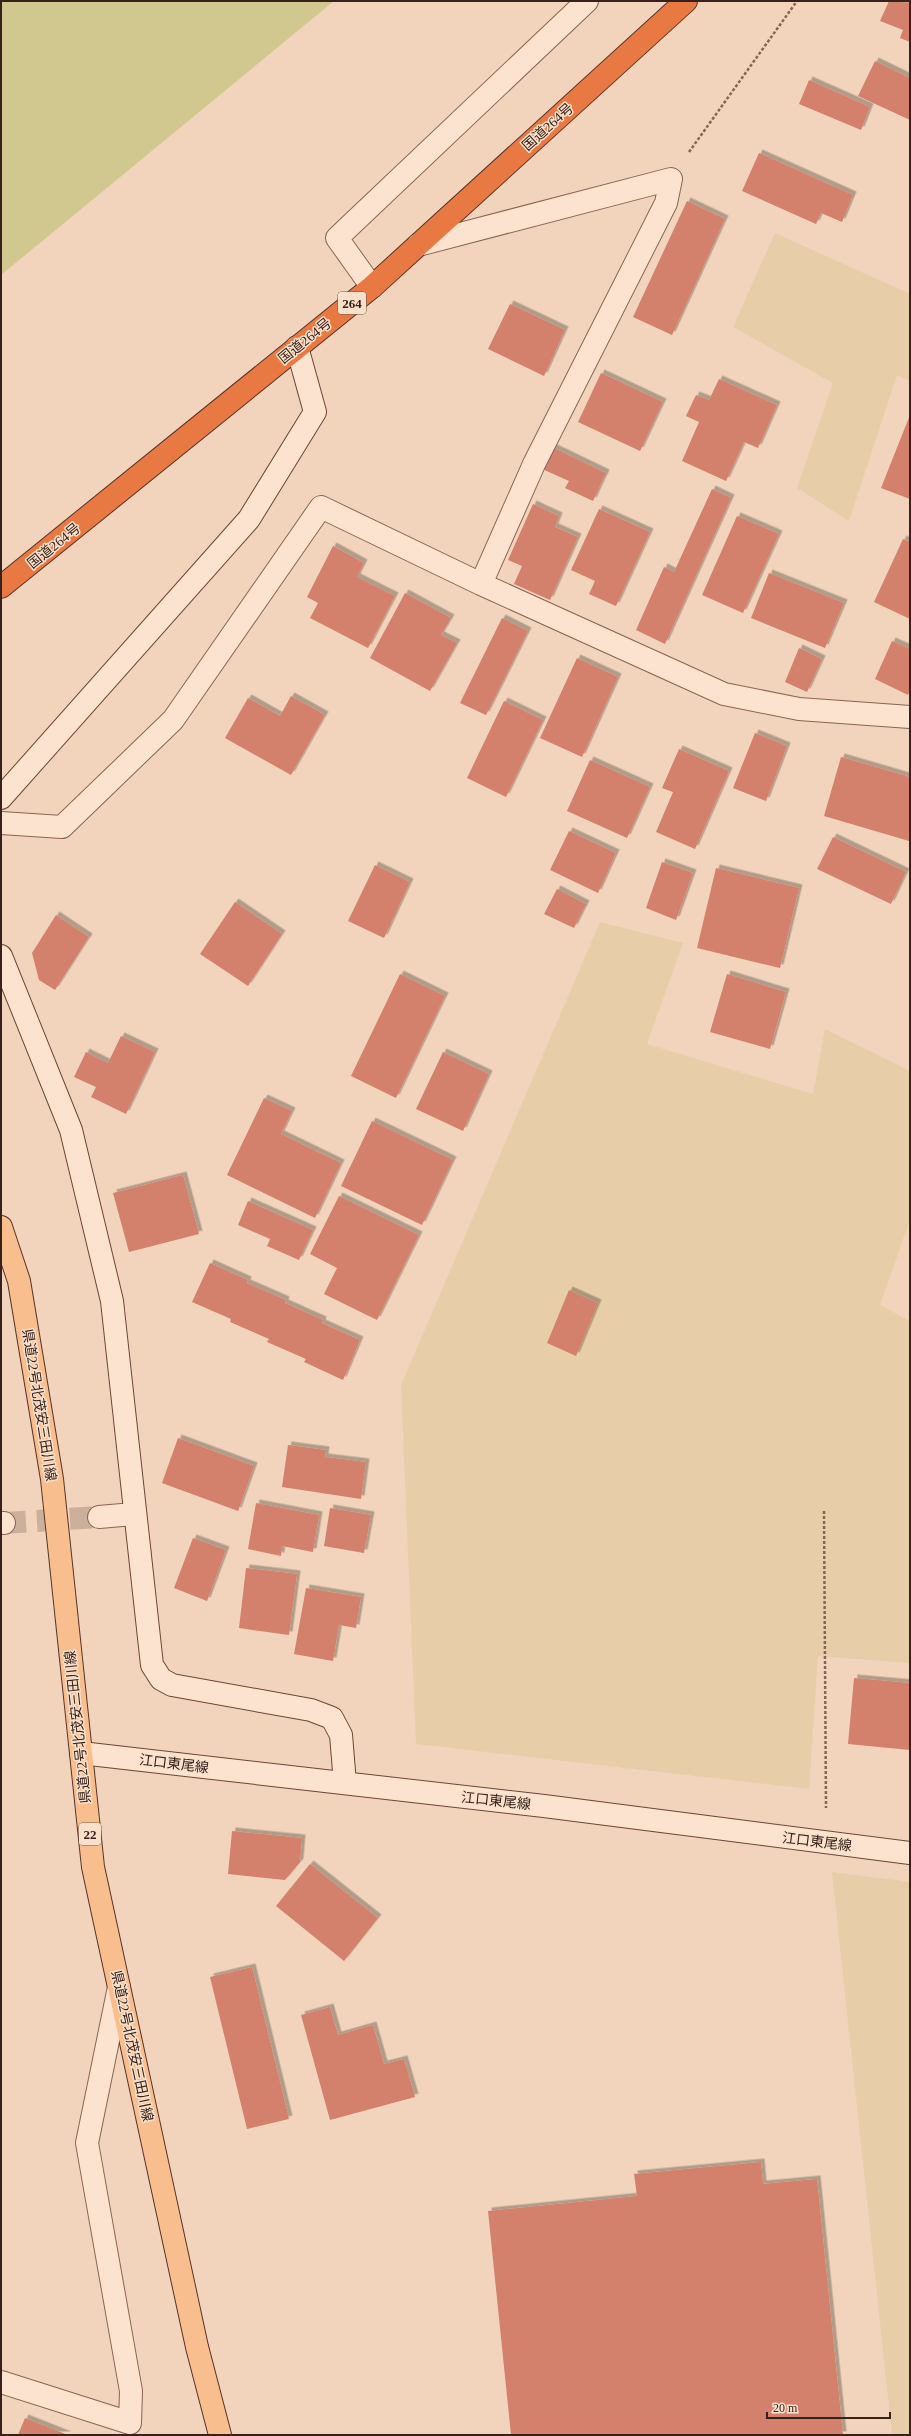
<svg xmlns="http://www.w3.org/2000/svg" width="911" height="2436" viewBox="0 0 911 2436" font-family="'Times New Roman','Noto Sans JP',serif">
<defs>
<filter id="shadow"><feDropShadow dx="3.5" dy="-3.5" stdDeviation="0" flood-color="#0004"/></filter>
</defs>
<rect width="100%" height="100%" fill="#f1d4bb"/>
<!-- farmland -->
<path fill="#e7cea8" d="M775,233L910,294V381L897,375L849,521L797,488L833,383L733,327Z
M600,922L683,943L647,1044L813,1094L825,1029L910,1071V1220L880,1305L910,1321V1663L818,1656L809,1789L416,1744L401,1385Z
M832,1872L910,1882V2435H892Z"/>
<!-- green -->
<path fill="#d0c88f" d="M1,1H334L1,275Z"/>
<!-- building -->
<path fill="#d3806d" filter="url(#shadow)" d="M889,1L910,3V42L900,38L903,30L880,21Z
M875,61L910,78V120L858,96Z
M809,80L870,107L861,130L799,104Z
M759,153L853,195L842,222L821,213L816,224L742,191Z
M687,201L725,219L672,335L633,317Z
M510,304L565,330L544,376L488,349Z
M601,373L663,402L640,451L578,422Z
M719,379L777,405L758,448L744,442L726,481L682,461L699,422L686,416L696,395L709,400Z
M910,415V499L881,488Z
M552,447L606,473L593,501L565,488L569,481L542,469Z
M712,489L731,498L665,644L636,630L664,567L674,572Z
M533,504L559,516L555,527L578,537L550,600L514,584L522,566L508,560Z
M599,509L650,532L616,606L589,594L595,581L571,570Z
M737,516L779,534L743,613L702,595Z
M903,539L910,542V619L874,602Z
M333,546L364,563L357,577L395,596L368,648L310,618L318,603L307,597Z
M769,573L844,603L825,648L751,618Z
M405,593L451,618L441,635L457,643L430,691L370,658Z
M502,618L528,631L486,715L460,703Z
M892,641L910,649V690L908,695L875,679Z
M799,648L822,659L807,692L785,682Z
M577,658L618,677L582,757L540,738Z
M291,696L325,715L291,775L225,738L248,698L280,716Z
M504,701L543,720L506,797L467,778Z
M755,733L787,746L766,801L733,788Z
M679,749L729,771L695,849L656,832L673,792L662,788Z
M841,757L910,777L909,841L824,816Z
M590,760L650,787L627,838L567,811Z
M569,831L616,853L598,893L550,870Z
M833,837L906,872L891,904L817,869Z
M662,862L693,873L676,920L646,908Z
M375,865L410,882L384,938L348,921Z
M716,868L799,888L780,968L697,948Z
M557,889L586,904L574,928L544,914Z
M235,902L282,934L248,986L200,954Z
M56,915L89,937L55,990L39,980L32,953Z
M400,974L445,996L396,1098L351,1076Z
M727,974L786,992L770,1049L710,1032Z
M121,1036L155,1052L126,1114L91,1097L96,1087L74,1077L86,1052L108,1063Z
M443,1052L489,1074L463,1131L416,1109Z
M264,1098L292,1111L281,1134L341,1163L315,1218L227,1175Z
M372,1121L453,1160L422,1225L341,1186Z
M183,1175L199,1234L129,1252L113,1193Z
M339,1196L419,1235L377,1320L324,1294L337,1268L310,1254Z
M248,1201L313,1230L299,1260L267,1246L270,1239L238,1225Z
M210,1263L248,1280L247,1283L286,1300L285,1303L323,1320L322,1323L360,1340L343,1380L304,1362L306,1359L267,1342L269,1339L230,1322L231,1319L192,1302Z
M569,1290L598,1303L576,1356L547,1343Z
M178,1438L254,1466L238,1511L162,1483Z
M288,1445L326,1450L325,1457L366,1462L361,1499L282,1487Z
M256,1503L319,1515L313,1552L282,1546L281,1556L248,1549Z
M330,1508L371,1515L364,1553L324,1546Z
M193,1538L226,1550L207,1601L174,1588Z
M246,1568L297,1574L289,1635L239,1628Z
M306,1588L361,1597L356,1628L339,1625L333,1661L294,1654Z
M854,1678L910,1683V1750L848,1744Z
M232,1831L302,1838L300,1862L285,1880L228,1874Z
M310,1864L378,1918L344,1961L276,1906Z
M252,1967L289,2119L247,2129L210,1977Z
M330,2007L338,2035L373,2025L384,2064L404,2059L415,2097L330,2120L301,2015Z
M761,2162L763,2184L817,2179L843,2435H511L488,2211L637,2196L634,2174Z
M25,2418L68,2435H18Z"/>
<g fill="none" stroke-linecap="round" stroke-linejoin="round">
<!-- street-tunnel -->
<path stroke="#ccb09b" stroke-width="22" stroke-dasharray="22 11" stroke-linecap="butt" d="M4,1523L99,1517"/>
<defs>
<path id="lane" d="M372,287L337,238L587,1"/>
<path id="street" d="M418,245L671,179L666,203L534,464L481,584
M1,823L62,827L173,720L321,507L481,584L724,694L799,709L910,717
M99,1517L134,1514
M1,1523H4
M1,2382L130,2423L131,2391L87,2143L119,1987"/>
<path id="secondary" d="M1,798L249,519L315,412L297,347
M1,956L71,1130L112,1301L152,1665L161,1679L172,1685L311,1710L332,1718L341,1735L345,1783
M81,1753L544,1806L910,1853"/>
<path id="primary" d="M1,1227L19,1281L52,1479L93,1867L197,2347L220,2435"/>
<path id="highway" d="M1,587L372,287L686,1"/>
</defs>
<!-- lane casing -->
<use href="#lane" stroke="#896454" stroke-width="24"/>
<!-- street casing -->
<use href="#street" stroke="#896454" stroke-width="24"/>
<!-- secondary casing -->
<use href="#secondary" stroke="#6b4537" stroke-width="24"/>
<!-- primary casing -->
<use href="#primary" stroke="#563329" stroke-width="24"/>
<!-- highway casing -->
<use href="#highway" stroke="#563329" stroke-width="24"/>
<!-- path -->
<path stroke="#896454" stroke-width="2.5" stroke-dasharray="3 2" stroke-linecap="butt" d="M689,152L797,1
M824,1511L826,1808"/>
<!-- lane -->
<use href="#lane" stroke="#fce3cf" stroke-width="22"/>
<!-- street -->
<use href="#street" stroke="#fce3cf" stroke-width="22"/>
<!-- secondary -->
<use href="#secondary" stroke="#fce3cf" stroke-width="22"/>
<!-- primary -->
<use href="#primary" stroke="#f9be8e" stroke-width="22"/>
<!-- highway -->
<use href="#highway" stroke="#e97943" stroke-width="22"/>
</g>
<g text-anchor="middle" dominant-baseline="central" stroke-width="3" stroke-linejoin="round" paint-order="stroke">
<!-- shield labels -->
<g fill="#f8e0cb" stroke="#715a4f" stroke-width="1">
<rect x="338" y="292" width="28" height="22" rx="3"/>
<rect x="79" y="1823" width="22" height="22" rx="3"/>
</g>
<g font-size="13" font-weight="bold" fill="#37211a">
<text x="352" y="303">264</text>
<text x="90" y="1834">22</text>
</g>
<!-- street labels -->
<g font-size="14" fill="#37211a" stroke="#f8e0cb">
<text transform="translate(548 127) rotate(-42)">国道264号</text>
<text transform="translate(305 341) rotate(-39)">国道264号</text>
<text transform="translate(54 546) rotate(-39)">国道264号</text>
<text transform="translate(39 1405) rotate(81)">県道22号北茂安三田川線</text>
<text transform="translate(78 1727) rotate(-96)">県道22号北茂安三田川線</text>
<text transform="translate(174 1764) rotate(7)">江口東尾線</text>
<text transform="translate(496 1801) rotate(6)">江口東尾線</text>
<text transform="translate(817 1842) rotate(7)">江口東尾線</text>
<text transform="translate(132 2046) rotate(78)">県道22号北茂安三田川線</text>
</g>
</g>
<!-- border -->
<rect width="911" height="2436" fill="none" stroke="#37211a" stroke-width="4"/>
<!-- scale -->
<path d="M767 2412v6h123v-6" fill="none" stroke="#37211a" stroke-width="2"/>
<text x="773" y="2412" font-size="12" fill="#37211a" stroke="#f8e0cb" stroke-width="3" paint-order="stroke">20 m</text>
</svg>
